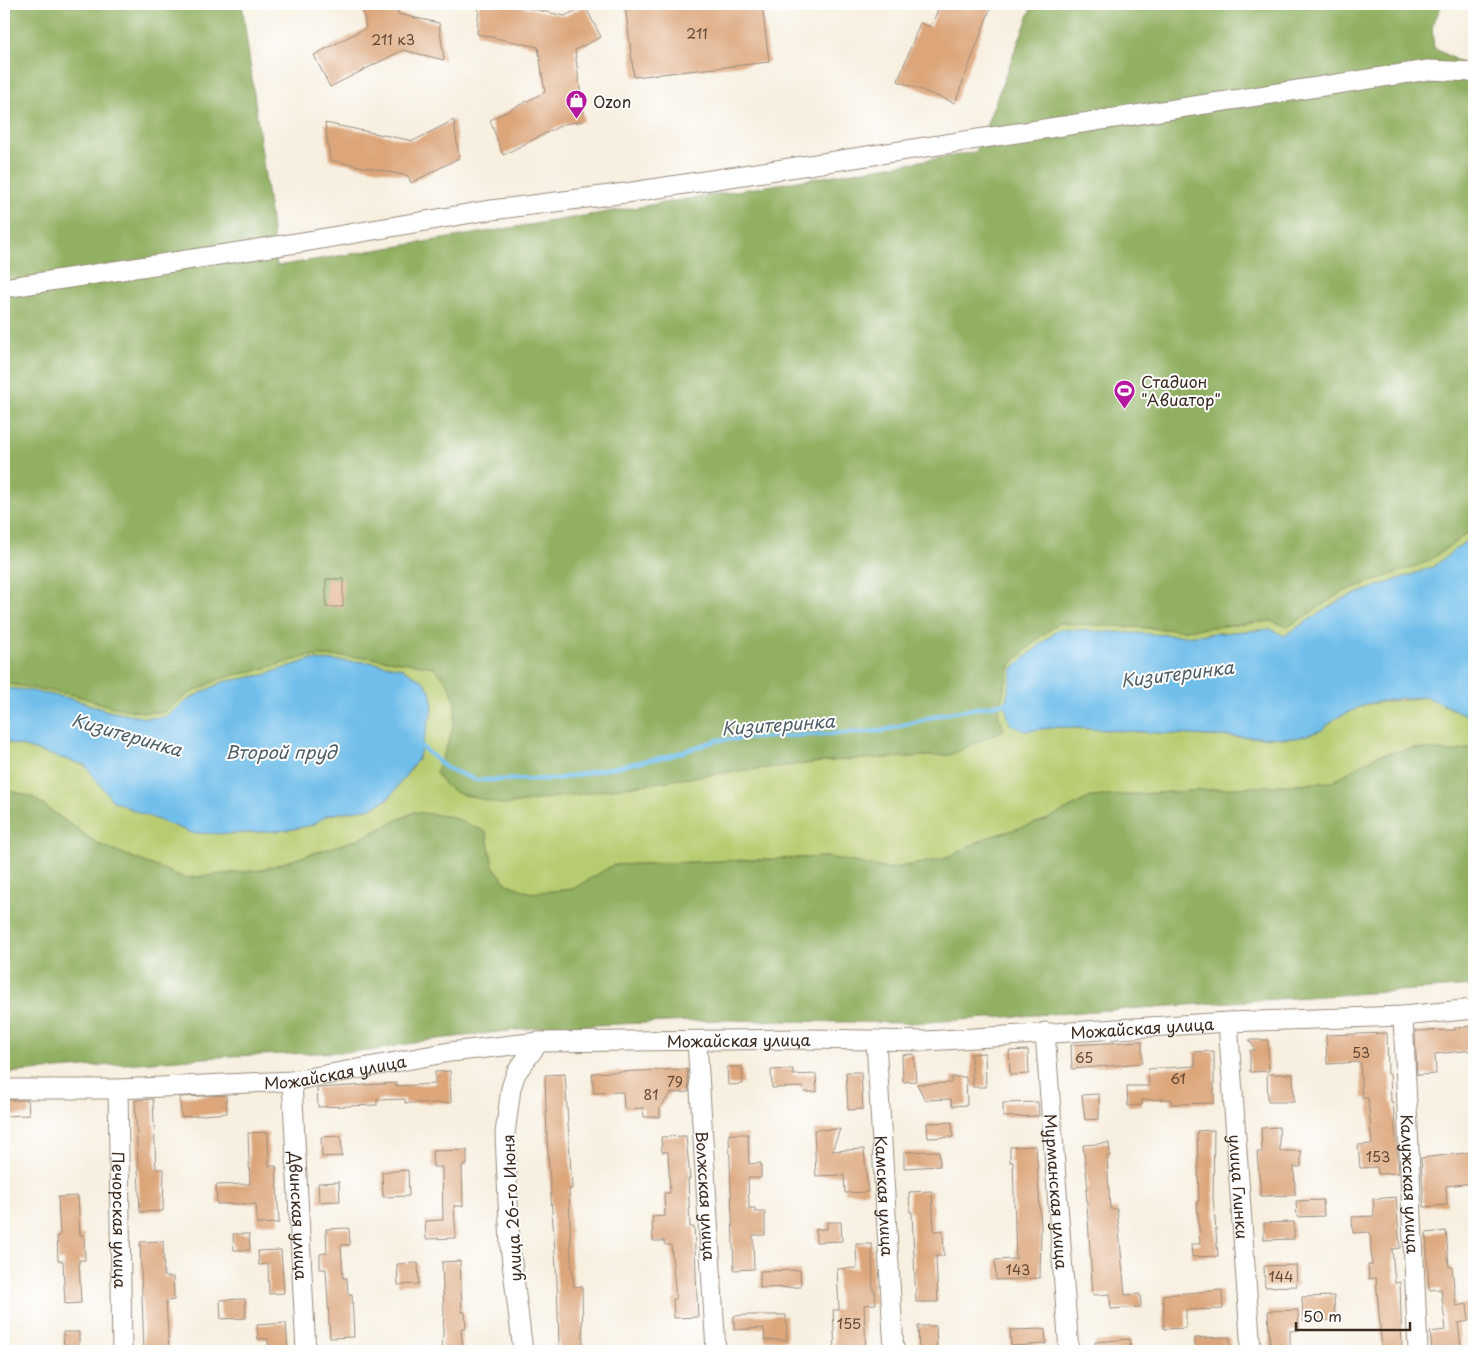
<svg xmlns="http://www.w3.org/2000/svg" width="1478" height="1355" viewBox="0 0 1478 1355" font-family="'Playpen Sans',sans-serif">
<rect width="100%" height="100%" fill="#fff"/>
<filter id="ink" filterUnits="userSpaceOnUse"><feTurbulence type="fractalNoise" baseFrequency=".02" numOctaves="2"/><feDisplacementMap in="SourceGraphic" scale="10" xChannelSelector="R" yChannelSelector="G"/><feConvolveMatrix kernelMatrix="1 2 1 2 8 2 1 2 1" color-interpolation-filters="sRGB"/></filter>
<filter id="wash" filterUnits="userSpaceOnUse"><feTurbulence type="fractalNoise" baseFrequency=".0096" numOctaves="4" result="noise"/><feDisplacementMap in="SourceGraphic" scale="20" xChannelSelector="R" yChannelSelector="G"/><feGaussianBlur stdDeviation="1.12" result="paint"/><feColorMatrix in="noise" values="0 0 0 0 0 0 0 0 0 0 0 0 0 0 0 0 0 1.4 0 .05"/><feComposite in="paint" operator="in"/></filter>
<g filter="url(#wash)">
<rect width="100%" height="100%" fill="#f7efdf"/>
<!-- green -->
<path fill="#b7cc70" stroke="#797b47" d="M1474,528V535L1433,567L1342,599L1284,636L1270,629L1184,636L1025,731L1059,727L1209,736L1297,738L1322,730L1336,718L1366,704L1427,697L1466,715L1474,714V747L1453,752L1414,748L1376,756L1332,782L1091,797L1046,820L986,838L947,858L889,869L828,857L613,865L573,889L531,893L507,884L493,866L486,832L452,817L414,812L359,839L261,870L185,878L98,844L32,797L4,789V741L85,765L112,800L135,811L162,820L232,834L288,830L312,825L328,815L372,808L389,798L418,759L433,707L430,691L336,661L309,660L264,675L223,682L191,698L165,718H145L108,711L73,699L27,690L4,688V683L75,695L109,706L143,712H164L188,694L222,678L262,669L308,656L368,657L434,667C439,673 447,680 451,688C464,716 446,747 436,773L504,804L729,772L841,760L950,755L998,713L1010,665L1042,635L1059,623L1184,630L1272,621L1288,627L1342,592L1429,561Z"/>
<!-- forest -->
<path fill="#91b062" stroke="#666d40" d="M4,4H242L277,266L976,152L1033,4H1442L1432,27L1434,48L1474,70V528L1429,561L1342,592L1288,627L1272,621L1184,630L1059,623L1042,635L1010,665L998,713L1004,730L950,755L841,760L729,772L504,805L457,793L445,785L436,773C446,747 464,716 450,688C447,680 439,673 434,667L368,657L308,656L262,669L222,678L188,694L164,712H143L109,706L75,695L4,683Z
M1474,747V986L913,1023L718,1020L542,1027L429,1040L370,1051L231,1056L4,1073V789L32,797L98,844L185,878L261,870L359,839L414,812L452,817L486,832L493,866L507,884L531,893L573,889L613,865L828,857L889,869L947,858L986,838L1046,820L1091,797L1332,782L1376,756L1414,748L1453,752Z"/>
<!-- water -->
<path fill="#70beea" stroke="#567484" d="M1474,535V714L1466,715L1427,697L1402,698L1366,704L1336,718L1322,730L1297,738L1209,736L1059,727L1025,731L1010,724L1005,705L1013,668L1059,629L1184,636L1271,629L1284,636L1342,599L1433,567Z
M309,660L369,662L402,668L424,682L430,691L433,707L418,759L389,798L371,808L328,815L312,825L288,830L231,834L192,833L135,811L112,800L85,765L4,741V688L27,690L73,699L108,711L145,718L165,717L191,698L223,682L264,675Z"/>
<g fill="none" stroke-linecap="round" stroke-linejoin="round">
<!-- stream -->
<path stroke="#70beea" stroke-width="4.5" d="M416,747L421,746L446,768L476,780L556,779L670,756L718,740L882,731L943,714L1012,702"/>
</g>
<g id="blocks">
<!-- building -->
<path fill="#dca67a" d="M362,4H397L398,14L439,23L444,60L403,50L330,87L314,55L366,28Z
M479,4H509L565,16L585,6L601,37L575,50L584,121L564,124L503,155L490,120L545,92L538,47L477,34Z
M625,4H762L769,62L634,77Z
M940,4H992L955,103L898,81L920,23L931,27Z
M454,120L459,158L411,183L408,176L330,160L325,123L413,141Z
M326,579H343V607H326Z
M1471,1026L1473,1050L1435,1054L1436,1074L1417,1075L1415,1031L1455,1030V1028Z
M1387,1033L1388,1074H1390L1391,1102H1393L1399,1173L1378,1174L1377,1167L1360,1168L1358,1145L1372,1144L1368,1098H1362L1360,1062L1327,1064L1326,1035Z
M1249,1040H1268L1269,1071L1250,1072V1050H1255Z
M1142,1041V1063L1072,1069L1071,1045Z
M1028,1050L1029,1074L1010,1075L1009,1051Z
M1214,1051V1103L1171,1104V1099L1142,1100V1105L1128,1106L1127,1086H1149L1148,1069L1195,1066L1194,1052Z
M985,1053L986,1087H973L971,1054Z
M914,1054L916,1081L903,1082L902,1055Z
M727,1067H742L743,1084L728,1085Z
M687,1069L689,1092L671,1093L660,1108V1117H644L643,1108L624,1109L623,1092L594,1093L592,1073Z
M793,1069V1075L816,1074L817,1092H804L803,1087L772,1088L771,1070Z
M450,1071L451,1103H405V1099L377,1100V1105L318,1107L317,1088L396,1083V1086L435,1084V1072Z
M846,1072H861L863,1109L848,1110Z
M565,1074L572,1189H569L571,1259L574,1287L582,1286L583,1351H559V1344L557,1281L547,1139L545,1075Z
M1267,1074H1293L1294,1102H1268Z
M951,1077H966L967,1105L952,1106L951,1099L925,1100L917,1084L951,1083Z
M1099,1094V1119L1085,1120L1082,1095Z
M226,1095L227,1113L181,1117L180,1097Z
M153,1099L156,1169H164L163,1211L140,1212L135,1100Z
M4,1100H28L29,1115L4,1116Z
M1038,1102L1039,1116L1003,1117V1103Z
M952,1122L953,1137L928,1138L927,1123Z
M1279,1127L1280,1151H1301V1167H1294L1295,1195L1261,1196L1257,1152H1262L1261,1128Z
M840,1129L832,1151L864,1149L868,1192L845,1193L844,1175L816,1176L814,1130Z
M1214,1130L1213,1196L1218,1256L1192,1257L1191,1244H1200L1197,1202L1199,1201L1197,1131Z
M268,1132L269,1166H276L279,1223L257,1224L256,1204H217L216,1185L250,1184L248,1133Z
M729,1134H748L749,1164L761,1163V1178H748L749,1208H755V1212H765V1235H753L754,1269L734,1270Z
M341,1136L342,1156L322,1157L321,1137Z
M686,1136L690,1179H688L690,1227H694L698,1317L674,1318L673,1299H676L671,1245H665L664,1241H653L652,1217L665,1216L664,1193H670L668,1152H662L661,1137Z
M1109,1143L1110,1156H1107L1110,1209H1117L1125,1295L1140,1294L1141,1307L1111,1309L1110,1294L1093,1295L1086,1189L1088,1188L1083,1145Z
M1036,1146L1041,1227L1040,1278L996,1280L995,1260L1016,1259L1013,1162H1010V1147Z
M467,1150V1165L462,1166L463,1206H454L456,1238L426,1239L425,1221L443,1220L442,1167H433L432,1151Z
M939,1151L940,1166L904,1168V1152Z
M1474,1152V1183L1446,1186L1447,1205L1424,1207L1421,1158Z
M408,1170L409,1196L383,1197L382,1172Z
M339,1182L340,1201L319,1202L318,1183Z
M932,1191L934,1231L943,1230L944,1256H936L938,1302H916L912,1212H910L909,1192Z
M78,1196L80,1235H84L85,1260H79L81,1303L65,1304L63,1261H58L57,1236H60L58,1197Z
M1396,1197L1400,1248L1392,1249L1395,1283L1400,1282L1402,1351H1382L1376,1278L1369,1279L1368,1265H1372L1370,1232L1353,1233L1352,1217L1374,1216L1373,1199Z
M1323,1200L1324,1216L1297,1217L1296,1201Z
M827,1222H841L842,1241L816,1242V1229H827Z
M1294,1222V1239L1264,1240V1223Z
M349,1228L350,1245H341L343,1278H347L348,1294H352L354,1337L330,1338L326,1269H320V1254L327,1253L326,1229Z
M1446,1231L1449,1267H1452L1456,1306L1467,1304L1469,1321L1458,1323L1461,1346L1432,1349L1430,1332L1446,1330L1441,1289L1429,1290L1426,1233Z
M233,1234H249L250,1250H234Z
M163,1241L164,1277H173L174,1300L166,1301L169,1351H144L140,1242Z
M856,1244H872L873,1291H875L876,1304L864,1305L866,1351H835L833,1310H839L837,1269L857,1268Z
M281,1250L284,1293L269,1294L268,1264L259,1265L258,1251Z
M460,1261L462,1312H465L466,1329H461L463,1351H442L444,1313L442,1262Z
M418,1263L419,1284L398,1285L397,1264Z
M1296,1265L1297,1286L1265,1287L1264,1266Z
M800,1270L801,1287L760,1288V1271Z
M1222,1290L1223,1309L1186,1310V1328L1164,1329L1163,1295Z
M1334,1296L1335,1320L1303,1321L1302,1297Z
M245,1299L246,1318L221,1319L220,1300Z
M1298,1310L1299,1330L1290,1331V1351H1270L1268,1311Z
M748,1315H786L787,1340H765L764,1328L734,1330V1316Z
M286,1323L288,1351H268V1339H258L257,1325Z
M918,1326H936L937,1351H919Z
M1045,1329L1046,1344L1011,1346L1010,1330Z
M63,1332H79V1348L64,1349Z
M1230,1337V1351H1195V1338Z
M1130,1339L1131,1351H1096L1095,1342Z"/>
</g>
</g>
<g filter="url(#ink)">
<use href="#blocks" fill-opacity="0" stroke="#998c7e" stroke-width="1"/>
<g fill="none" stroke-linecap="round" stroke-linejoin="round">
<defs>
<g id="minor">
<path d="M4,288L303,242L484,211L626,193L1428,70L1474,72"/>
<path id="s1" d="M1403,1016L1418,1351"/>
<path id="s2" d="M1228,1022L1251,1351"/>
<path id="s3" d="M1045,1032L1069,1351"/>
<path id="s4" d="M876,1040L894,1351"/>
<path id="s5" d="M697,1041L716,1351"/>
<path id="s6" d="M292,1081L306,1351"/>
<path id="s7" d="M4,1089H118L292,1081L450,1052L539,1042L808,1039L927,1041L1228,1022L1403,1016L1474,1009"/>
<path id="s8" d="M118,1089L122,1351"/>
<path d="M523,1351L510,1246L505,1134L511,1088L516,1073L539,1042"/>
</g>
</defs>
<!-- minor casing -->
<use href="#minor" stroke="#998c7e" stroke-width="21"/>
<!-- minor -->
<use href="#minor" stroke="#fff" stroke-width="19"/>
</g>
</g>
<!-- icons -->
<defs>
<symbol id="shop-pin" viewBox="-11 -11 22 30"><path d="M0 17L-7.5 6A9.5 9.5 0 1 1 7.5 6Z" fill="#b5179e" stroke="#fff"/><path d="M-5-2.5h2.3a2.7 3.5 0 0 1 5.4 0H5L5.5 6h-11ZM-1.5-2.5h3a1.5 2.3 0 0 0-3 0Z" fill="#fff"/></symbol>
<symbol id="stadium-pin" viewBox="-11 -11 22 30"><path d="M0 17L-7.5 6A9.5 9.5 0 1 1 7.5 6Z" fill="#b5179e" stroke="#fff"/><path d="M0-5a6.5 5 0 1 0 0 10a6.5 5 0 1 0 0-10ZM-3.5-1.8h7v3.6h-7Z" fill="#fff"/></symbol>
</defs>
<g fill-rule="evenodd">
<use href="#shop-pin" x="564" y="88" width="25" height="34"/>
<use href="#stadium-pin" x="1112" y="378" width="25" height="34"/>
</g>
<g text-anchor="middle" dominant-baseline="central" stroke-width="4" stroke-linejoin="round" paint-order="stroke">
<!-- number labels -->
<g font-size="14" fill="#634935">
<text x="697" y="33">211</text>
<text x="393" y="39">211 к3</text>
<text x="1361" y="1052">53</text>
<text x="1084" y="1057">65</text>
<text x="1178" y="1078">61</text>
<text x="675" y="1081">79</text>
<text x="651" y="1094">81</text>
<text x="1378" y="1156">153</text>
<text x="1018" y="1269">143</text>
<text x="1281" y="1276">144</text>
<text x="849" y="1323">155</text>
</g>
<!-- poi labels -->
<g font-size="16" fill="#3b2a1e" stroke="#fff" text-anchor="start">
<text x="593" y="101">Ozon</text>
<text x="1141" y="381">Стадион<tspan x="1141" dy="18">"Авиатор"</tspan></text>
</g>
<!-- street labels -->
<g font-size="16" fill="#3b2a1e" stroke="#fff">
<text stroke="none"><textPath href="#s7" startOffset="1142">Можайская улица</textPath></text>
<text stroke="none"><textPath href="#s7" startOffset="738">Можайская улица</textPath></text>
<text stroke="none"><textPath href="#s7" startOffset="332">Можайская улица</textPath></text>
<text stroke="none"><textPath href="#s1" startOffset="168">Калужская улица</textPath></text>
<text stroke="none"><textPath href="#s2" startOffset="165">улица Глинки</textPath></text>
<text stroke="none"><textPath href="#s3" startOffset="160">Мурманская улица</textPath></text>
<text stroke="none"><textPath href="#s5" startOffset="155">Волжская улица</textPath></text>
<text stroke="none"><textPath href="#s4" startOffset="156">Камская улица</textPath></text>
<text transform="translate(511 1208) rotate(-93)">улица 26-го Июня</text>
<text stroke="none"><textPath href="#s6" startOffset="135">Двинская улица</textPath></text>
<text stroke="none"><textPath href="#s8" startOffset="131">Печорская улица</textPath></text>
</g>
<!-- water labels -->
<g font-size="18" font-style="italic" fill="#4e5e65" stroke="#fff">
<text transform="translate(1177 673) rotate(-7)">Кизитеринка</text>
<text transform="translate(778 724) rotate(-4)">Кизитеринка</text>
<text transform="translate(127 734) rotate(16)">Кизитеринка</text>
<text x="281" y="751">Второй пруд</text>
</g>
</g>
<!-- margin -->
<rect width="1478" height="1355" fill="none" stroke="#fff" stroke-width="20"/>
<!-- scale -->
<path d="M1296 1322v8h114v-8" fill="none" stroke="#3b2a1e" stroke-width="2.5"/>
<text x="1303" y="1322" font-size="15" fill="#3b2a1e" stroke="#ffffff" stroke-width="4" paint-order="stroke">50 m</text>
</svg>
